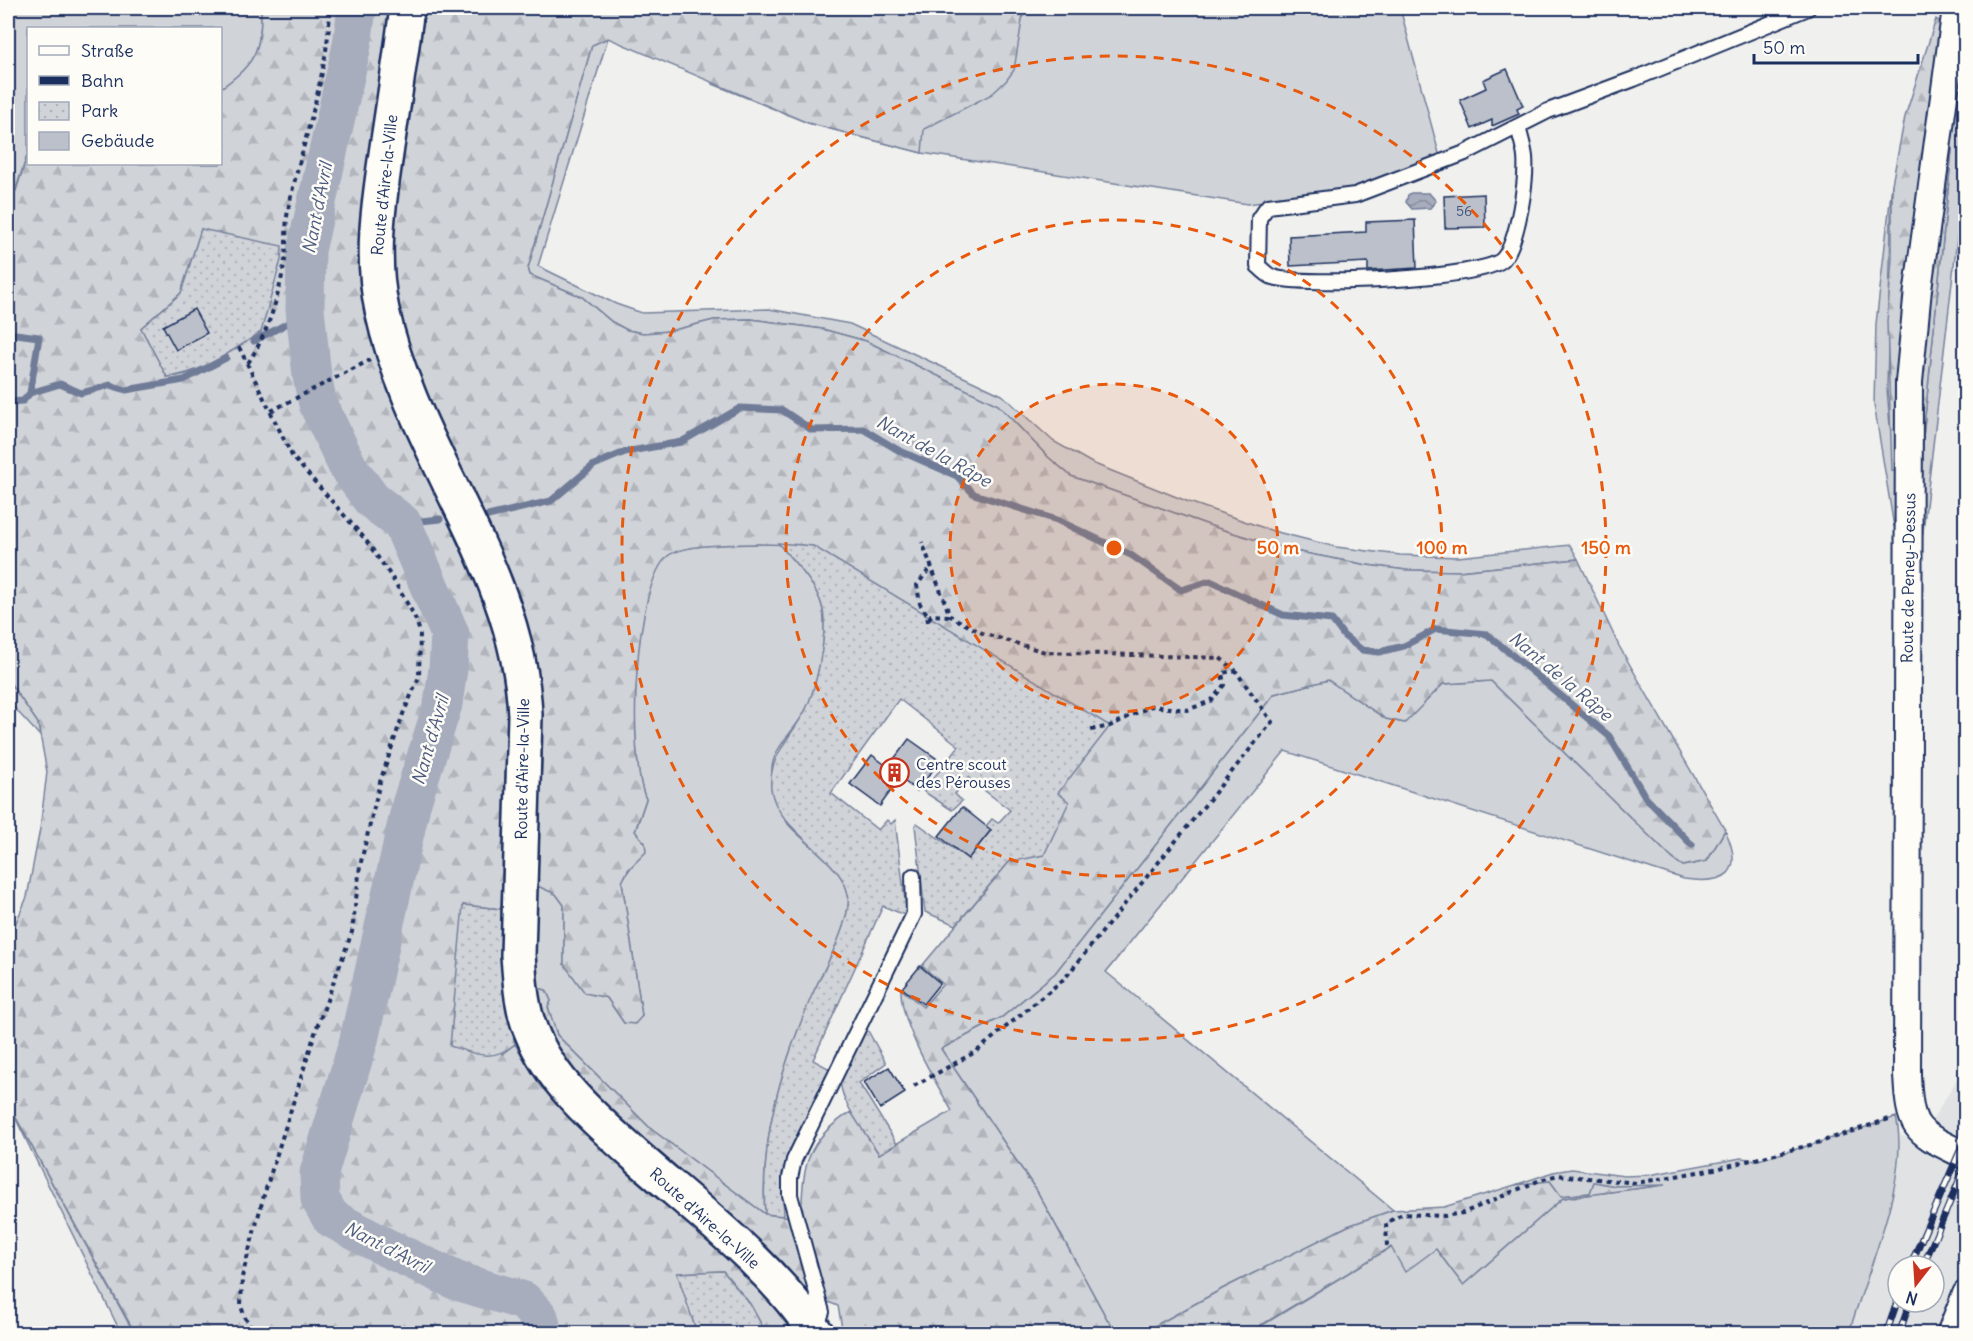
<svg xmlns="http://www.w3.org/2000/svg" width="1973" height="1341" viewBox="0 0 1973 1341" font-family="Delius,sans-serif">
<defs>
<pattern id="forest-firs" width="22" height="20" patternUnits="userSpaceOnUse" patternTransform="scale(1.5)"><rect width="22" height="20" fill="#d0d3d8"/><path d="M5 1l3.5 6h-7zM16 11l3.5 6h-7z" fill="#b2b5bc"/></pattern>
<pattern id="park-dots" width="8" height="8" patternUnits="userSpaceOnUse" patternTransform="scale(1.5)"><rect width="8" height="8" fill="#d0d3d8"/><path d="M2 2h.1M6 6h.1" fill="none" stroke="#b2b5bc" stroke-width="1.8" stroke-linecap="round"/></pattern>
<pattern id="water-waves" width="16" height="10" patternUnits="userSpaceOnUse" patternTransform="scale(1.5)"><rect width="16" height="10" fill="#a7adbd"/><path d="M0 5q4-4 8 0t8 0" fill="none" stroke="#878d9d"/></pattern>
</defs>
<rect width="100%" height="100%" fill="#f0f0ee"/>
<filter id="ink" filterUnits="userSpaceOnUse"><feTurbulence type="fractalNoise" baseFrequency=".0167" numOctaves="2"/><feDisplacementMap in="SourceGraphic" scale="12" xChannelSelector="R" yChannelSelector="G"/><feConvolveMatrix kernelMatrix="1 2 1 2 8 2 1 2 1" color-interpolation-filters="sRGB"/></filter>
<g filter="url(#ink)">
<!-- built -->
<path fill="#e0e2e3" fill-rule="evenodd" d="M1965,1066V1148L1930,1124Z
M1901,1135L1965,1167V1267L1939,1333L1849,1334L1894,1180ZM1898,1266H1934V1302H1898Z"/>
<!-- grass -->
<path fill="#d0d3d8" stroke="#76819b" stroke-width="1.5" d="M8,8H261C262,49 255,65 221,88L220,28H28V153L15,191L8,190Z
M641,8H1400L1440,157L1350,190L1248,204L922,153L808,123L713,84Z
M608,38L538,266L616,304L642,313L769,309L850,324L1002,395L1053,441L1092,463L1189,502L1273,531L1336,547L1400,555L1458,557L1570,545L1578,559L1459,571L1406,570L1367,565L1289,550L1217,528L1071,476L1048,457L998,405L866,341L822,329L751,319L714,320L670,331L643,333L627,330L612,322L582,297L530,275L528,268L592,45Z
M1965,39V170L1921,549L1923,437L1952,150L1946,149Z
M1892,184L1887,388L1890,426L1900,468L1894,527L1874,404L1876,324Z
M778,543C793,561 816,583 822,606C829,632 816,695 802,717C792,732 770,753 772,772C773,782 783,817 788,824C807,847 854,870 848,906C844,936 825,966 813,994C782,1065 760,1136 765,1214L651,1129L557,1035L548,1007L551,1001L546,990L536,988L533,884L556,894L564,905V964L607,998L624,1023L642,1016L622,882C629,867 640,859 645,843L635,832L646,799C627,761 632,580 669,555C688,542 753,545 778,543Z
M8,680L38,723L40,736L8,701Z
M1328,680L1386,719L1404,723L1443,684L1491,681L1673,859L1683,866L1707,861L1725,830C1745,873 1727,885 1684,879L1285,751L1106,972L1393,1210L1348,1226L1224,1288L1142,1333H1118L1107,1319L1038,1193L941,1049L1002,1017L1055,973L1274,694Z
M8,1103L128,1322L135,1333H121Z
M1896,1117C1911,1178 1866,1273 1849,1333L1248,1334L1391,1247L1436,1249L1463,1285L1563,1198L1657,1186H1615L1594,1182L1590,1193L1561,1196L1550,1181L1515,1185L1553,1172L1572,1169L1624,1176L1649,1175L1741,1158L1758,1160L1814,1144Z"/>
<!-- forest -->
<path fill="url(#forest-firs)" stroke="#76819b" stroke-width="1.5" fill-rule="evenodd" d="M261,8H391L359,236V267L365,310L472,567L501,648L508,692L501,909L463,905L502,1054L515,1044L541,1087L729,1258L766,1296L789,1328L782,1333H766L750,1304L723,1271L678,1273L697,1333H135L8,1103V941L27,897L40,829L47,772L38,723L8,680V190L16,191L28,153V164H220L221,88C255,65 262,49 261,8ZM201,229L261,332C234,349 200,376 167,377L141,328L181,293Z
M422,8H1024L1014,70L1006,81L992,94L924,129L922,153L808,123L608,38L592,45L528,268L530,275L582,297L612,322L627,330L643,333L670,331L714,320L751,319L822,329L866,341L998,405L1048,457L1071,476L1217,528L1289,550L1367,565L1406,570L1459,571L1578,559L1619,646L1725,830L1707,861L1683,866L1673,859L1491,681L1443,684L1405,723L1386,719L1328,680L1274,694L1055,973L1002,1017L941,1049L1038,1193L1107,1319L1118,1333H843L838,1306L809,1294L578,1079C555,1049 544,1026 536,988L546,990L551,1001L548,1007L557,1035L651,1129L765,1214L802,1218C801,1169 806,1139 851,1112L879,1154L952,1111C935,1081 900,1024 901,989L923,1007L943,984L922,966L1009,862L1058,793L813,546C785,544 690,540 669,555C633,582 627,760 646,799L635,831L645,843L646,852L628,870L622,882L642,1016L635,1024L624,1023L607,998L585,993L564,964V905L556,894L533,884C538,806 552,721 532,644C525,613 510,584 497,555C464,482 420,401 401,324C378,233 409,101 422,8Z
M1936,19L1945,25L1900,468L1892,471L1887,322L1892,259V184L1905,117Z
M1946,149H1952L1923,437L1916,436L1917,395Z
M1550,1181L1561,1196L1590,1193L1594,1182L1615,1186L1665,1185L1563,1198L1463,1285L1436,1249L1405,1272L1391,1247L1248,1333H1142L1224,1288L1348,1226L1393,1210L1444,1207L1515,1185Z"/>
<!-- park -->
<path fill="url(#park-dots)" stroke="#76819b" stroke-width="1.5" d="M201,229L282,246L281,260L261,332C233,350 202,374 167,377L141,328L181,293Z
M778,543L813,546L1110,726L1058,793L1069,802L1044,855L1009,862L956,925L925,912L915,826L917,823L968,859L991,830L986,826L992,819L998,823L1010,810L968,778L955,794L962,801L952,810L923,791L959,746L899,699L831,793L878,830L887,820L891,824L895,820L907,916L883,906L813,1060L830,1069L782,1173L784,1216L765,1214C760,1136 782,1066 812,995C825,967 843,937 848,907C856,862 777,836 771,789C768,759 788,740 802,716C816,694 829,631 822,606C816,583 793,561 778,543Z
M463,905L501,909L505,993L515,1044C491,1063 477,1054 450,1046Z
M867,1029L886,1063L859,1083L897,1144L879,1154C869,1138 837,1098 841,1080C845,1063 859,1045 867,1029Z
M723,1271L750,1304L766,1333H697L677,1273Z"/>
<!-- water -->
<path fill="url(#water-waves)" stroke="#6f7b97" stroke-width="1.5" d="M1411,193H1429L1436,201L1430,208L1412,209L1406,202L1408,195Z"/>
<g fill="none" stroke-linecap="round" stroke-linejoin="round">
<!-- stream -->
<path stroke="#6f7b97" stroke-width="7" d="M8,333L39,337L30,393
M254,341L305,314
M8,402L23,401L30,393L60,384L81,393L110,385L126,390L184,380L226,358
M488,516L551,501L594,465L625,452L681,442L740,408L782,410L812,430L863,429L898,450L957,476L974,494L1057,520L1131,555L1181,590L1210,581L1283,615L1332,620L1344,636L1362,650L1379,652L1404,646L1436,629L1487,634L1609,736L1646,798L1692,845
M402,523L440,519"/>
<!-- river -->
<path stroke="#a7adbd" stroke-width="39" d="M357,8L352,45L306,251L305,309L312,376L318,404L348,467L372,500L402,523L450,634L448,669L443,704L411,805L359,1040L319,1173L320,1199L331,1218L387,1248L457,1281L524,1301L539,1317L543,1334"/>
</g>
<!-- building -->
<path fill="#bbc0ca" stroke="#1b2f5e" stroke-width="1.5" d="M1507,69L1523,106L1517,109L1519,114L1492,126V120L1472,129L1460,100L1486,88L1483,80Z
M1484,194L1485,227L1445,228L1444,196Z
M1415,220L1417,268L1368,271V262L1290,266L1289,236L1366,232V222Z
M194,309L207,333L176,350L163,326Z
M909,739L940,761L917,791L900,778L880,806L850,784L872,755L888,767Z
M962,807L991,830L968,859L939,836Z
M920,966L940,983L923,1004L902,988Z
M889,1067L905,1093L880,1109L864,1082Z"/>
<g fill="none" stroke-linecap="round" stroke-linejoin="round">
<defs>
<path id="lane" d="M1518,126C1520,136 1524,147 1525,157C1527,179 1518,242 1503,259C1485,279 1302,287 1273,277C1268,276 1263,270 1258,266L1259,218L1268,206L1355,195L1465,153L1548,111L1634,79L1808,8
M816,1329L822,1312L790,1195V1178L794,1160L914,914L913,876"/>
<path id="street" d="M1956,8L1918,289L1909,382L1907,1075C1910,1133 1916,1131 1966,1156
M1950,1334L1966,1294"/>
<path id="secondary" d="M407,8C401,54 394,101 387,147C379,202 370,255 382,310C412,452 519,567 525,715L518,955C520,981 521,1007 531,1031C551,1082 596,1120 635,1155C698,1211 770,1264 817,1334"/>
</defs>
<!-- lane casing -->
<use href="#lane" stroke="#1b2f5e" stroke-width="18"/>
<!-- street casing -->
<use href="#street" stroke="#1b2f5e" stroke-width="30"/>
<!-- secondary casing -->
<use href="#secondary" stroke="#1b2f5e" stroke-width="38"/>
<!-- path -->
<path stroke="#1b2f5e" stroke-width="4" stroke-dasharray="4.5 4.5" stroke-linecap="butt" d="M239,347L292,456L365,539L391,576L414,615L420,632L419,677L403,714L380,782L360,866L352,932L316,1030L264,1195L242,1277L241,1306L245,1318L257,1334
M248,363C268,333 279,296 285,260C287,244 285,226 288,210C302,142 328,77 330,8
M271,411L370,360
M929,619L931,615L950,616
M928,622L927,614L920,604L917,585L931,567
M1091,730L1110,726L1151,706L1187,710L1211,701L1224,685L1222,673L1234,671
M914,1086L977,1051L1065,978L1272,722L1235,670L1220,658L1045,652L982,633L950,616L922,542
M1387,1246L1386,1223L1402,1214L1445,1216L1463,1213L1540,1180L1558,1175L1637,1183L1720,1168L1814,1144L1892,1118"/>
<!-- lane -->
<use href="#lane" stroke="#fdfcf7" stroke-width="14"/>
<!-- street -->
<use href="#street" stroke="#fdfcf7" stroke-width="26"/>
<!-- secondary -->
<use href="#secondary" stroke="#fdfcf7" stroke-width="33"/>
<defs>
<path id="rail" d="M1910,1266L1966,1137
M1923,1266L1966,1164
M1886,1334L1898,1299
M1899,1334L1910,1302"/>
</defs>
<!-- rail casing -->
<use href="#rail" stroke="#1b2f5e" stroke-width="7"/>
<!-- rail -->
<use href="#rail" stroke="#fdfcf7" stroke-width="4.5" stroke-dasharray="14" stroke-linecap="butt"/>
</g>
</g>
<!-- distance rings -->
<circle cx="1114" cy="548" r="164" fill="#e8590c" fill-opacity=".12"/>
<g fill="none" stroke="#e8590c" stroke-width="3" stroke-dasharray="10 8">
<circle cx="1114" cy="548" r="164"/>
<circle cx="1114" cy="548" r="328"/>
<circle cx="1114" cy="548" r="492"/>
</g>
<!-- icons -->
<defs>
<symbol id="building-ring" viewBox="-11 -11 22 22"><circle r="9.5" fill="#fdfcf7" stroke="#c8321e" stroke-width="1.5"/><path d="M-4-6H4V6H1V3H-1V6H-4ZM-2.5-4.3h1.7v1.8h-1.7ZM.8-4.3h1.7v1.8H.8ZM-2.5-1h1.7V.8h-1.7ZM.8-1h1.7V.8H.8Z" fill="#c8321e"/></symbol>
</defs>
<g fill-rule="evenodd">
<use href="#building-ring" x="878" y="756" width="33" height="33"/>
</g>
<g text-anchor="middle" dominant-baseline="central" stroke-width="5" stroke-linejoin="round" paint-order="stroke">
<!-- number labels -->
<g font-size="14" fill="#435379">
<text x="1464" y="211">56</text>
</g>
<!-- street labels -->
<g font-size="16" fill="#1b2f5e" stroke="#fdfcf7">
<text transform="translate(384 185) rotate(-84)">Route d'Aire-la-Ville</text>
<text transform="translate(1908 578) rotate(-89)">Route de Peney-Dessus</text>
<text transform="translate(522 769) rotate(-89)">Route d'Aire-la-Ville</text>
<text transform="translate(705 1218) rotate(42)">Route d'Aire-la-Ville</text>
</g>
<!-- poi labels -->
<g font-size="16" fill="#1b2f5e" stroke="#fdfcf7" text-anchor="start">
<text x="916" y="764">Centre scout<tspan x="916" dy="18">des Pérouses</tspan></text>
</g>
<!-- water labels -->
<g font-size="18" font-style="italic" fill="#4c5b7f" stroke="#fdfcf7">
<text transform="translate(317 208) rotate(-79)">Nant d'Avril</text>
<text transform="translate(934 451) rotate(29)">Nant de la Râpe</text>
<text transform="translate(1561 676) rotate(40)">Nant de la Râpe</text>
<text transform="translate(430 740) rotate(-74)">Nant d'Avril</text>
<text transform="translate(387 1247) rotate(27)">Nant d'Avril</text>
</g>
</g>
<circle cx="1114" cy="548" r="9" fill="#e8590c" stroke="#fdfcf7" stroke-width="3"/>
<g font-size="18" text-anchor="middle" font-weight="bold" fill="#e8590c" stroke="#fdfcf7" stroke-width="5" stroke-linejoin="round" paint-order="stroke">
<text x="1278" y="554">50 m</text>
<text x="1442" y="554">100 m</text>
<text x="1606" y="554">150 m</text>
</g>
<!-- margin -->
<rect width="1973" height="1341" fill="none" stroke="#fdfcf7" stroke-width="30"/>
<rect x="15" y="15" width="1943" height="1311" fill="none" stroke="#1b2f5e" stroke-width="2" filter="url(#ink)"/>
<!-- legend -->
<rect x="27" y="27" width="195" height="138" fill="#fdfcf7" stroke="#a3aaba" stroke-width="1.5"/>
<rect x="39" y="46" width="30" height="9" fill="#fdfcf7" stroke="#a3aaba" stroke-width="1.5"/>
<text x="81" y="57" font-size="18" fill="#1b2f5e">Straße</text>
<rect x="39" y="76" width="30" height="9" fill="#1b2f5e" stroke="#a3aaba" stroke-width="1.5"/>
<text x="81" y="87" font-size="18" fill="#1b2f5e">Bahn</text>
<rect x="39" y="102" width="30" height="18" fill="url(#park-dots)" stroke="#a3aaba" stroke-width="1.5"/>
<text x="81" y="117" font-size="18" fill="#1b2f5e">Park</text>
<rect x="39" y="132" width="30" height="18" fill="#bbc0ca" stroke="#a3aaba" stroke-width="1.5"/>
<text x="81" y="147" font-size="18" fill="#1b2f5e">Gebäude</text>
<!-- north arrow -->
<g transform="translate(1916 1284) rotate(197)"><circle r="28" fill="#fdfcf7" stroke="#a3aaba" stroke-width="1.5"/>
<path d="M0-4.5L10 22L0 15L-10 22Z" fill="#c8321e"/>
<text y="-9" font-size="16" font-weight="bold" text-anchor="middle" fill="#1b2f5e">N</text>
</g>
<!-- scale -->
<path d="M1754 54v9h164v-9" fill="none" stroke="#1b2f5e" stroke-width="3"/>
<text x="1763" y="54" font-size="18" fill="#1b2f5e" stroke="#fdfcf7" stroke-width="4.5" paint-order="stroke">50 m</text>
</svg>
